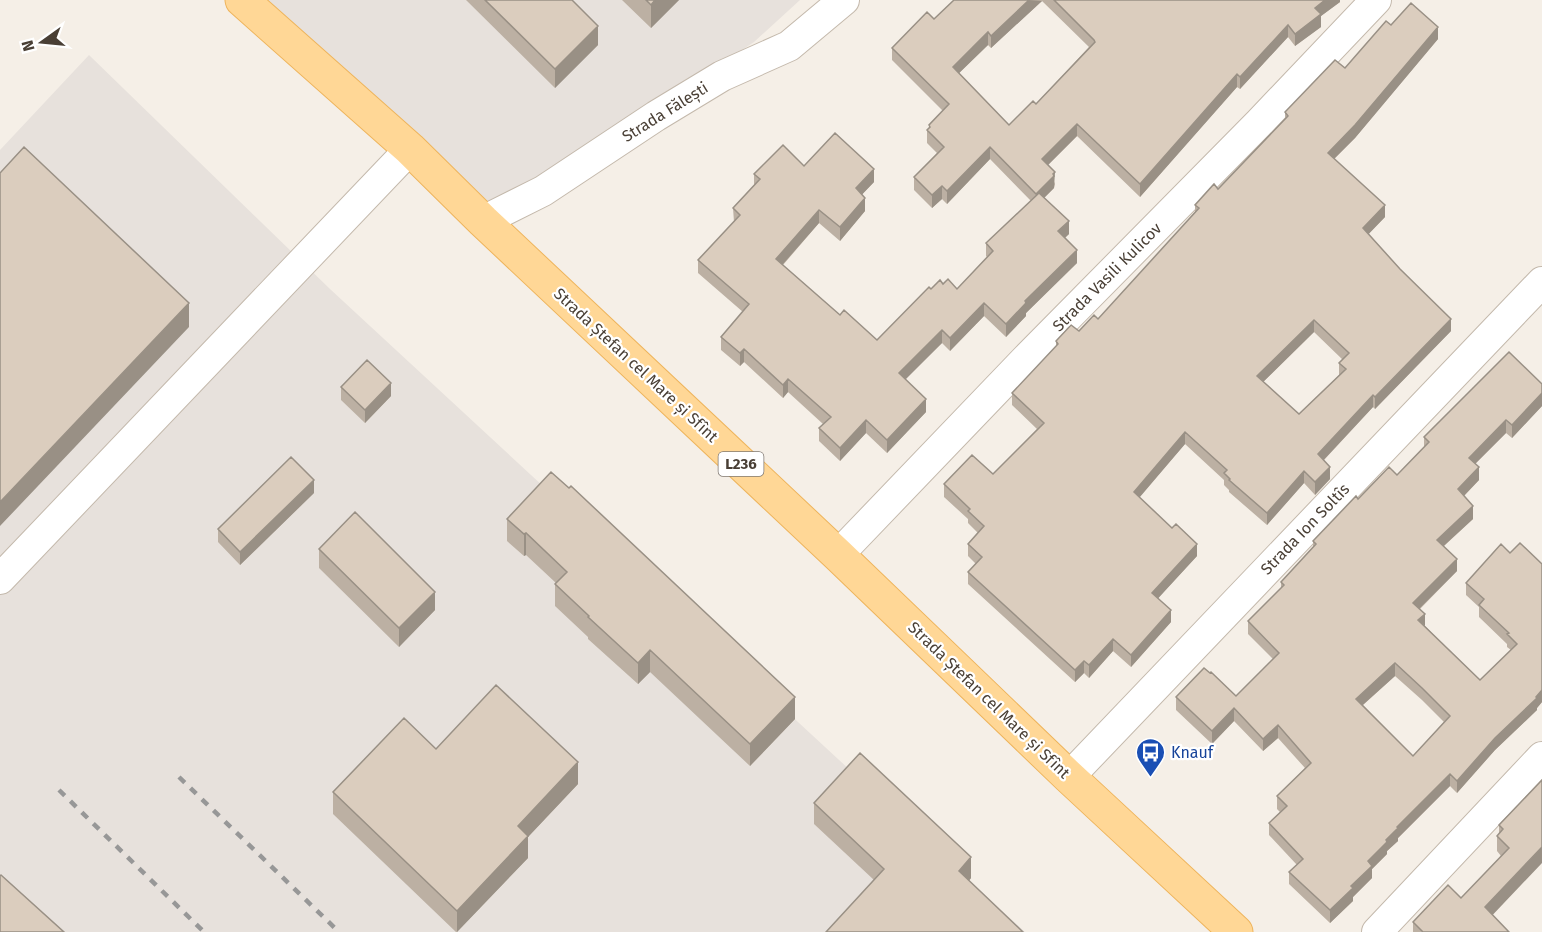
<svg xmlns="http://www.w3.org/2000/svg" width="1542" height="932" viewBox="0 0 1542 932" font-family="'Fira Sans',sans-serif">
<rect width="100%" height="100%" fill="#f5efe7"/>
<!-- industrial -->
<path fill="#e7e1dc" d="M242,0H800L754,42L483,221Z
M89,55L330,289L1025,932H0V150Z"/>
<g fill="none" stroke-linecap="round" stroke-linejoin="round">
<defs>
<path id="minor" d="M483,221L543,191L656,116L722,76L789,46L844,0
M838,555L1026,359L1259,123L1376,0
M0,579L410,149
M1069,777L1542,282
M1377,932L1542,757"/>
<path id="major" d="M242,0L410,149L483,221L838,555L1069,777L1236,932"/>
</defs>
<!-- minor casing -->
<use href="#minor" stroke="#c4b9ac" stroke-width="32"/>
<!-- major casing -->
<use href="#major" stroke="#eeb45c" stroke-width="35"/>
<!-- minor -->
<use href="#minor" stroke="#fff" stroke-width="30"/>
<!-- major -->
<use href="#major" stroke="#ffd796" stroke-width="33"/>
<!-- rail -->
<path stroke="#979797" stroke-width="4.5" stroke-dasharray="8 8" stroke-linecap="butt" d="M179,777L339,932
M59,790L204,932"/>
</g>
<!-- wall -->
<path fill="#bcb0a3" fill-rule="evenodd" d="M466,0H572L598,45L555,88Z
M622,0H679L651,28Z
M954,0H1340V2L1321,16V27L1295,46L1288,37L1240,89L1237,87L1140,197L1077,136L1048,165L1055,184L1054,188L1044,198L1069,234L1065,238L1077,263L1026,313V316L1006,337L984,316L950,351L942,343L905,379L926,412L887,453L866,433L840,461L819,441V428L823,424L788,392L783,398L744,362L740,366L721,350V337L743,312L698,273V260L734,222L733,208L754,185V174L804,166L874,182L862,194L865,211L840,241L819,223L783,265L840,315L877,340L931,289L943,284L957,289L987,257L986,256V243L1031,201L990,159L947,204L942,199L932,208L914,190V177L937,153L927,143V130L929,128V125L943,111L892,60V48L934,19ZM1042,1L1089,47L1036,104L1009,125L959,73L988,45L991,48Z
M1391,25L1438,39L1355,138L1334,159L1385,217L1368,234L1451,331L1375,409L1373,407L1324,460L1330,479L1315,495L1304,483L1267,525L1229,492V490L1224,485V480L1185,444L1139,497L1197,556L1158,598L1171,622L1131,667L1113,651L1089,678L1084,673L1075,682L968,584V572L976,564L968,556V544L978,533L968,523V519L944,497V484L993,474L1037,429L1012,405V393L1056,346V341L1079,331L1098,319L1195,213V205L1218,189L1285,119V112L1345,68ZM1314,332L1343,360L1339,363V375L1299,414L1263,382Z
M1542,384V406L1512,438L1506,433L1475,464L1479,480L1464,496L1473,519L1444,546L1457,571L1420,609L1425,626L1480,680L1511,650L1507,647V644L1479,617V607L1466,595V583L1510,553L1542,564V702L1537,708V710L1495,750L1457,793L1450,786L1398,838V841L1387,851V854L1372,869V878L1353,897V901L1330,923L1289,884V872L1297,865L1269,835V823L1280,812L1277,809V796L1305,768L1278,738L1263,751L1234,721L1212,744L1176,710V697L1236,696L1273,659L1248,634V621L1281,588V582L1313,548V541L1358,499L1397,475L1424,447V437ZM1395,676L1422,700L1444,722L1413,756L1363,705Z
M341,387L391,396L365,423L341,400Z
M314,493L240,565L218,542V529Z
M507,519L795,719L750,766L650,672L638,684L588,639V637L555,606V584L556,583L526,555L524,556L507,541Z
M319,549L435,610L399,647L319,568Z
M436,749L578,784L528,837V858L457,932H456L333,814V792Z
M1542,780L1492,915L1509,932H1413V922L1461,898L1501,856L1497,851V836L1499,834V825Z
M814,803L971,878L969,881L874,880L814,824Z"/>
<!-- shaded-wall -->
<path fill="#999085" d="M655,0H679L651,28V5Z
M1029,0L1042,1L991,48V36Z
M1325,0H1340V2L1321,16V27L1295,46V34L1315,8Z
M1288,25V37L1240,89V77Z
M598,26V45L555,88V69Z
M1438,27V39L1355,138L1328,165V153Z
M988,32V45L953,79V67Z
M1237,74V87L1140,197V184Z
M1077,124V136L1042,171V159Z
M990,147V159L947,204V191Z
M874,169V182L856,201V188Z
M1055,172L1054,188L1036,206V194Z
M942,186V199L932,208V195Z
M865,198V211L840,241V227Z
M1385,205V217L1363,240V228Z
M819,210V223L776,272V259Z
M1069,221V234L1058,244V231Z
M1077,250V263L1026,313V316L1006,337V324L1025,301Z
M189,303V327L0,526V502Z
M984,303V316L950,351V338Z
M1451,319V331L1375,409V397Z
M1314,320V332L1257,388V376Z
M942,330V343L899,386V373Z
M744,349V362L740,366V353Z
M788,379V392L783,398V385Z
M391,383V396L365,423V410Z
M1542,393V406L1512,438V425Z
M1373,395V407L1318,466V454Z
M926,399V412L887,453V440Z
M866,420V433L840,461V448Z
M1506,420V433L1469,470V458Z
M1185,432V444L1134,504V492Z
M1330,467V479L1315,495V482Z
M1479,467V480L1458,502V489Z
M1304,471V483L1267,525V513Z
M314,480V493L240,565V552Z
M1473,506V519L1437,552V540Z
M526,533V555L524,556V534Z
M1197,544V556L1152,605V593Z
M1457,559V571L1413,615V603Z
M435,592V610L399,647V628Z
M1171,610V622L1131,667V655Z
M1425,614V626L1418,620Z
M1113,639V651L1089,678V665Z
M650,650V672L638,684V663Z
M1084,661V673L1075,682V670Z
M1395,663V676L1356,711V699Z
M1542,690V702L1537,708V710L1495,750L1457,793V781L1495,738Z
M795,697V719L750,766V744Z
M1234,708V721L1212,744V731Z
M1278,725V738L1263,751V739Z
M578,762V784L528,837V858L457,932V911L518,826Z
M1450,774V786L1398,838V841L1387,851V854L1372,869V878L1353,897V901L1330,923V910L1351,886L1368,861L1397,827Z
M1542,847V863L1485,923V907Z
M971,857V878L959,892V871Z"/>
<!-- building -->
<path fill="#dbcdbe" stroke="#999085" stroke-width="1.5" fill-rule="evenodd" d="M485,0H572L598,26L555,69Z
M646,0H655L651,5Z
M954,0H1029L991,36L988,32L953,67L1009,125L1033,101L1036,104L1095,42L1094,40L1054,0H1325L1315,8L1321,14L1295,34L1288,25L1240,77L1237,74L1140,184L1077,124L1042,159L1055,172L1053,174L1054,176L1036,194L990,147L947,191L942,186L932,195L914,177L944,147L927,130L930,127L929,125L949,104L892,48L927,12L934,19Z
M1411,3L1438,27L1355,125L1328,153L1385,205L1363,228L1400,269L1451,319L1375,397L1373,395L1318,454L1330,467L1315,482L1304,471L1267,513L1229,480L1230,479L1224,473L1227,470L1185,432L1134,492L1172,528L1176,524L1197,544L1152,593L1171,610L1131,655L1113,639L1089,665L1084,661L1075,670L968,572L982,557L968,544L984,526L968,511L970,509L944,484L972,455L993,474L1044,423L1012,393L1058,344L1056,341L1071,325L1079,331L1094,315L1098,319L1199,208L1195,205L1214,184L1218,189L1288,116L1285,112L1335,60L1345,68L1386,21L1391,25ZM1314,320L1349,353L1339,363L1346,369L1299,414L1257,376Z
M835,133L874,169L856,188L865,198L840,227L819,210L776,259L840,315L844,310L877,340L929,287L931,289L940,280L943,284L948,279L957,289L993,251L986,243L1039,193L1069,221L1058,231L1077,250L1025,301L1026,303L1006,324L984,303L950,338L942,330L899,373L926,399L887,440L866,420L840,448L819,428L831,417L788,379L783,385L744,349L740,353L721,337L749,304L698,260L740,215L733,208L760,179L754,174L783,145L804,166Z
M24,147L189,303L0,502V173Z
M1509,352L1542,384V393L1512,425L1506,420L1469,458L1479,467L1458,489L1473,506L1437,540L1457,559L1413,603L1425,614L1418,620L1480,680L1517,644L1507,634L1509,633L1479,605L1484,599L1466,583L1501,544L1510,553L1520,543L1542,564V690L1536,697L1537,698L1495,738L1457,781L1450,774L1397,827L1398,828L1386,840L1387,842L1368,861L1372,866L1351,886L1353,888L1330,910L1289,872L1303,859L1269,823L1287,806L1277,796L1311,763L1278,725L1263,739L1234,708L1212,731L1176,697L1204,668L1210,673L1211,672L1236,696L1279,653L1248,621L1284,585L1281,582L1316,544L1313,541L1356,496L1358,499L1389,467L1397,475L1429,442L1424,437ZM1395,663L1422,688L1450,716L1413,756L1356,699Z
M367,360L391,383L365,410L341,387Z
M291,457L314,480L240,552L218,529Z
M551,472L569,488L571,486L795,697L750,744L650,650L638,663L588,617L589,616L555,584L567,572L526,533L524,534L507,519Z
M355,512L435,592L399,628L319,549Z
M496,685L578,762L518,826L528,836L457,911L333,792L404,718L436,749Z
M860,753L971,857L959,871L1023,932H826L884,869L814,803Z
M1542,780V847L1485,907L1509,932H1423L1413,922L1448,885L1461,898L1509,848L1497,836L1503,829L1499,825Z
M1,875L64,932H0V876Z"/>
<!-- icons -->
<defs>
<symbol id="bus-pin" viewBox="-11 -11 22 30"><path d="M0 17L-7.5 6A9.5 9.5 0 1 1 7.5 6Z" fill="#1a4fb4" stroke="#fff"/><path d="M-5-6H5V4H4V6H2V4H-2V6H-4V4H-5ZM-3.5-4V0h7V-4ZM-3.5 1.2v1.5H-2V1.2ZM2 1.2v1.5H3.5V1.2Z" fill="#fff"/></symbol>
</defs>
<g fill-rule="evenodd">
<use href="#bus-pin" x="1134" y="736" width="33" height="45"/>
</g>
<g text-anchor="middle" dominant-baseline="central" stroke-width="4.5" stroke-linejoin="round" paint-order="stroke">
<!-- shield labels -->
<rect fill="#fff" stroke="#807972" stroke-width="1.5" x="718.5" y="452" width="45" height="24" rx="4.5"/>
<g font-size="15" font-weight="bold" fill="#493f35">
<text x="741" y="464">L236</text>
</g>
<!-- street labels -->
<g font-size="16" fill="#493f35" stroke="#fff">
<text transform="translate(665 112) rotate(-32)">Strada Fălești</text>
<text transform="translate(1107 277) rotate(-45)">Strada Vasili Kulicov</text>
<text transform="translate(636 365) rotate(43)">Strada Ștefan cel Mare și Sfînt</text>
<text transform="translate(1305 529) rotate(-46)">Strada Ion Soltîs</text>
<text transform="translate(989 700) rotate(44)">Strada Ștefan cel Mare și Sfînt</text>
</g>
<!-- transit labels -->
<g font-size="16" fill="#164399" stroke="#fff" text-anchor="start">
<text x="1171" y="752">Knauf</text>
</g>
</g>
<!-- north arrow -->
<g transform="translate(42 42) rotate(255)" stroke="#ffffff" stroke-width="4.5" paint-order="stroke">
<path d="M0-4.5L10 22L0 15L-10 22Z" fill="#493f35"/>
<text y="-9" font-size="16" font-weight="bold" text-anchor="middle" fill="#493f35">N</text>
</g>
</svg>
